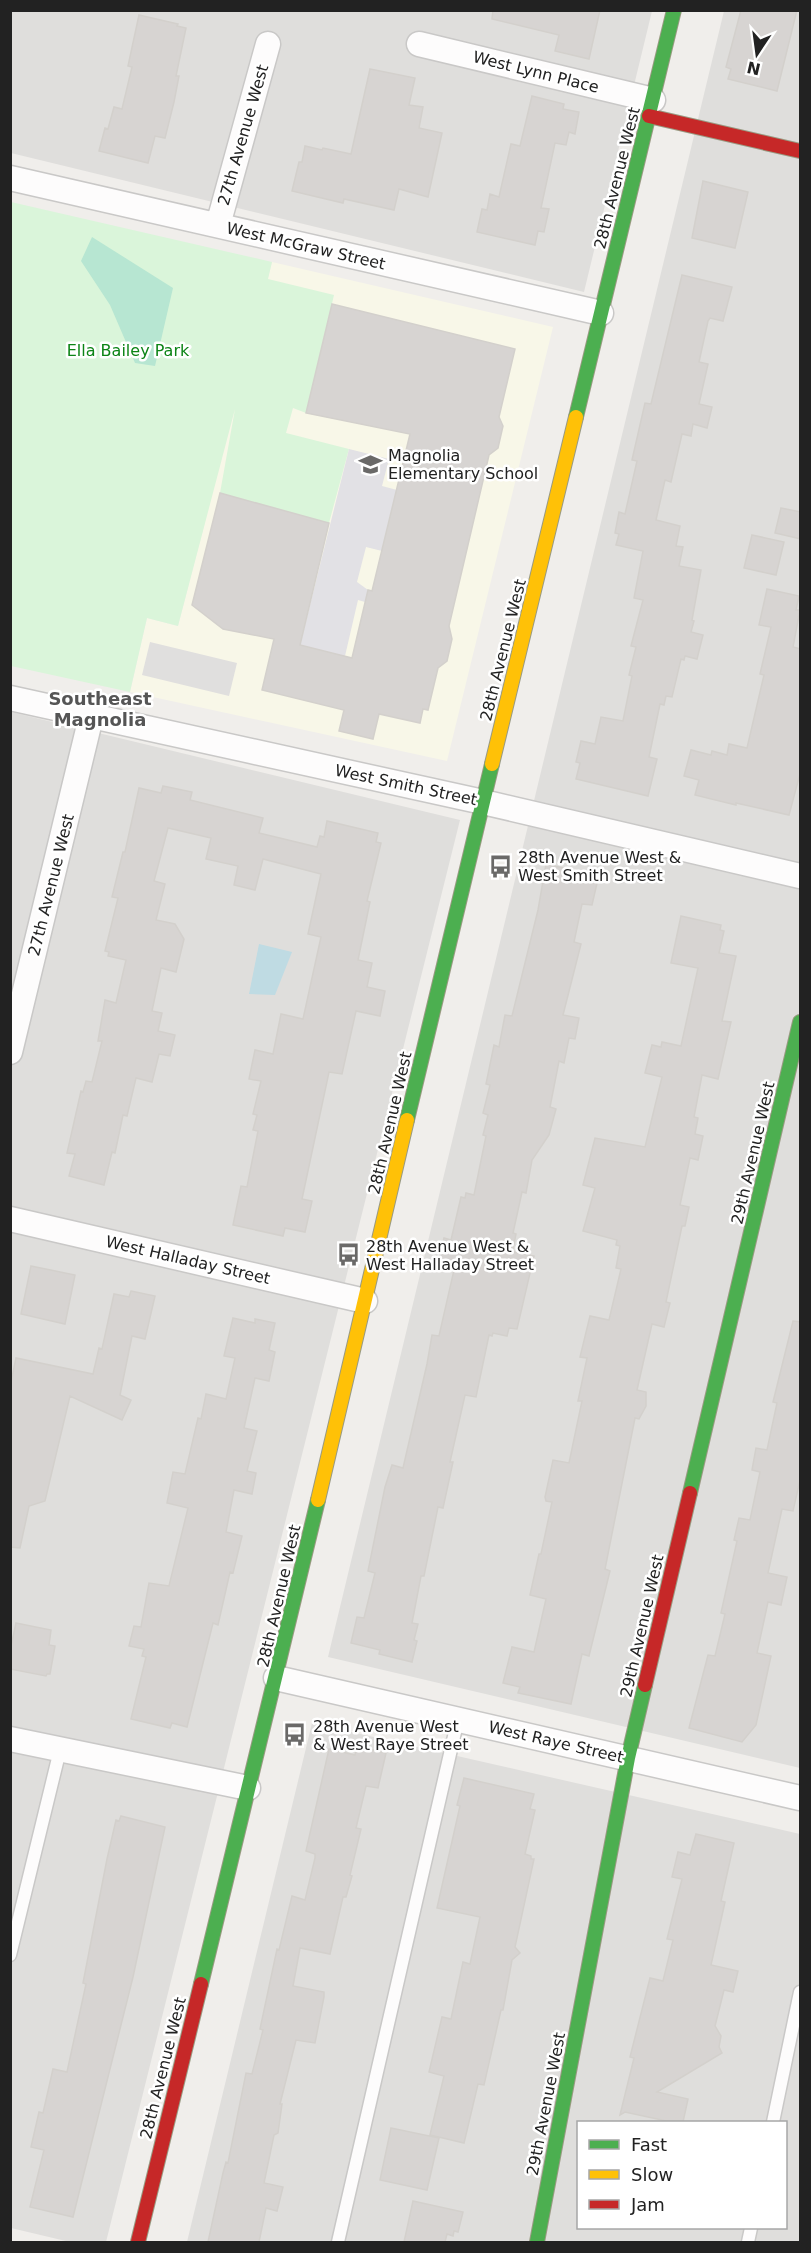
<svg xmlns="http://www.w3.org/2000/svg" width="811" height="2253" viewBox="0 0 811 2253" font-family="'DejaVu Sans',sans-serif">
<rect width="100%" height="100%" fill="#f0eeeb"/>
<!-- residential -->
<path fill="#dfdedc" fill-rule="evenodd" d="M11,11H652L584,292L11,153Z
M724,11H800V1768L328,1657Z
M11,712L460,820L106,2242H70L11,2228Z
M312,1723L800,1834V2242H187ZM578,2122H786V2228H578Z"/>
<!-- education -->
<path fill="#f8f7e8" d="M272,262L553,327L447,761L130,692L147,618L178,626Z"/>
<!-- park -->
<path fill="#daf5da" d="M11,202L272,262L268,279L334,295L306,413L293,408L286,433L349,449L329,523L220,493L235,409L178,626L147,618L130,692L11,666Z"/>
<!-- pitch -->
<path fill="#b7e6d2" d="M92,237L173,288L155,366L135,363L110,305L81,261Z"/>
<!-- parking -->
<path fill="#e0dfde" d="M150,642L237,663L229,696L142,675Z"/>
<!-- plaza -->
<path fill="#e2e1e5" d="M349,449L389,459L382,486L397,490L382,551L366,547L357,582L368,590L365,602L358,600L345,656L300,645Z"/>
<!-- water -->
<path fill="#bfdbe3" d="M259,944L292,952L275,995L249,994Z"/>
<!-- building -->
<path fill="#d7d4d2" stroke="#d3d0cc" stroke-width="1.5" d="M493,10H600L589,59L555,51L559,35L492,19Z
M741,10H797L777,91L728,79L731,69L726,67Z
M139,15L178,24L177,26L186,28L176,76H179L174,102L165,138L155,136L148,163L99,151L105,128L108,129L114,107L122,109L132,67L128,66Z
M370,69L415,78L409,105L423,107L419,128L442,133L428,197L399,189L394,210L344,199L343,203L292,191L299,162H302L305,146L322,150L323,148L351,154Z
M532,96L564,104L563,109L579,112L575,134L569,132L566,145L555,143L541,208L549,209L544,232L538,231L535,245L477,232L482,209L487,210L490,194L499,197L511,144L520,146Z
M703,181L748,192L735,248L692,238Z
M682,275L732,287L723,321L710,318L708,321L699,362L708,364L699,404L712,407L707,428L693,424L691,436L682,434L671,482L665,480L656,520L680,526L676,546L683,547L679,566L701,570L692,620L694,621L691,632L703,635L697,659L685,656L684,660L681,659L672,697L666,696L664,705L660,704L649,757L657,759L648,796L576,779L580,763L576,762L581,741L595,744L601,717L623,721L632,676L629,675L636,647L631,646L643,600L634,598L643,551L616,545L619,534L615,533L619,512L625,514L637,461L632,460L645,403L651,404Z
M332,304L515,349L499,417L503,426L498,448L489,455L449,626L452,639L447,661L438,668L428,710L423,709L420,723L379,714L373,739L339,731L344,710L262,690L274,639L223,629L192,605L220,493L329,523L300,645L352,658L368,590L372,591L410,434L306,413Z
M781,508L801,512V539L775,533Z
M752,535L784,542L776,575L744,568Z
M767,589L799,596L796,610H800L793,647L801,649V770L789,815L736,803V805L695,795L699,780L684,776L691,750L711,755L712,751L727,755L729,744L747,748L764,675L760,674L771,627L759,625Z
M163,786L192,792L190,800L263,818L259,833L317,847L320,836L324,837L327,821L378,833L376,842L381,843L367,901L370,902L358,960L372,963L367,987L385,991L380,1016L356,1011L342,1074L329,1072L302,1199L312,1201L305,1232L285,1228L283,1236L233,1225L241,1186L247,1187L258,1131L253,1130L257,1115L253,1114L261,1081L249,1079L255,1050L273,1054L281,1014L303,1019L321,937L308,934L321,874L263,859L255,890L234,885L238,866L206,859L211,838L168,828L154,881L165,884L156,920L175,924L184,939L176,972L161,968L152,1011L162,1013L158,1031L175,1035L170,1056L159,1054L152,1082L136,1078L127,1116L123,1115L115,1153L112,1152L104,1185L69,1176L75,1154L67,1153L81,1091L83,1092L86,1081L92,1082L102,1041H98L105,1000L116,1003L126,960L108,956L109,952L105,951L118,898L112,897L123,852H125L139,788L161,793Z
M546,864L589,874L588,877L598,879L592,905L582,904L574,942L581,944L563,1015L579,1018L575,1039L569,1038L564,1063L559,1061L550,1107L556,1109L549,1135L532,1160L526,1193L522,1192L513,1233L516,1234L513,1249L514,1252L534,1256L517,1329L509,1328L507,1336L493,1333L492,1336L489,1335L476,1397L465,1395L450,1462H453L443,1508L438,1507L424,1576H421L412,1623L418,1624L414,1640L417,1641L412,1662L379,1654L380,1650L351,1643L357,1617L364,1618L375,1573L368,1571L385,1487L392,1465L403,1468L427,1364L432,1335L439,1336L454,1270L437,1266L444,1238L451,1240L461,1197L465,1198L466,1193L474,1195L486,1136L483,1135L488,1115L483,1113L490,1085L486,1084L494,1045L499,1047L505,1015L512,1016L538,910Z
M681,916L721,925L720,930L724,931L719,953L736,956L722,1021L731,1022L718,1079L702,1075L694,1117L698,1118L695,1134L703,1136L698,1160L690,1158L680,1205L689,1207L685,1226H682L666,1302L670,1303L664,1327L652,1324L637,1390L646,1392V1406L639,1419L635,1418L605,1569L610,1571L589,1656L582,1654L571,1704L518,1693L520,1687L503,1683L512,1647L534,1652L546,1599L530,1595L539,1554H541L552,1502L546,1501L545,1497L553,1460L569,1463L582,1401H578L587,1358L580,1357L590,1316L609,1320L621,1269L616,1268L620,1246L616,1245L617,1240L583,1231L595,1188L583,1185L595,1138L645,1147L662,1077L645,1073L652,1045L661,1047L662,1042L681,1046L698,968L671,963Z
M31,1266L75,1275L65,1324L21,1314Z
M131,1291L155,1296L145,1339L132,1336L120,1395L131,1400L122,1420L70,1396L45,1501L29,1506L20,1548L10,1547V1387L16,1358L93,1374L99,1348L102,1349L114,1294L129,1297Z
M233,1318L255,1323V1319L275,1323L269,1350L275,1352L269,1381L255,1378L244,1428L257,1431L247,1471L256,1473L252,1494L234,1490L226,1532L242,1536L233,1573L230,1572L218,1625L213,1623L187,1727L172,1723L170,1728L131,1719L146,1657L142,1656L144,1649L129,1646L134,1626L141,1627L149,1583L169,1586L188,1508L167,1503L173,1472L185,1474L198,1418L201,1419L206,1394L226,1399L235,1358L224,1356Z
M793,1321L801,1322V1476L793,1511L782,1509L768,1573L787,1577L781,1605L768,1602L757,1653L771,1656L756,1725L742,1742L689,1728L708,1655L715,1656L725,1614L721,1613L737,1541L734,1540L739,1518L750,1520L760,1472L752,1470L756,1448L767,1450L777,1403L773,1402Z
M16,1623L51,1630L49,1645L55,1646L50,1674H47L46,1676L10,1669V1651Z
M357,1746L386,1753L378,1788L366,1786L356,1828L361,1829L350,1875L352,1876L346,1897H343L330,1954L300,1948L293,1986L324,1992V1997L315,2043L296,2040L280,2104H282L278,2133L274,2135L264,2183L283,2187L277,2211L266,2208L259,2242H208L223,2173L226,2162L228,2163L246,2073L252,2074L263,2030L260,2029L277,1949L279,1950L292,1896L305,1900L315,1858V1854L306,1851L329,1749L355,1755Z
M464,1778L534,1794L530,1809L535,1810L525,1854L531,1856V1859H534L515,1947L520,1953L512,1960L503,2010H501L484,2085L478,2084L464,2143L430,2135L444,2076L429,2072L442,2017L451,2019L463,1962L470,1964L480,1917L437,1908L460,1806L457,1805Z
M121,1816L165,1827L133,1977L73,2217L30,2207L44,2150L31,2147L39,2112L43,2113L53,2069L67,2072L86,1984L83,1983L107,1859L116,1820L119,1821Z
M696,1834L734,1843L721,1901L725,1902L711,1965L738,1971L733,1992L724,1990L715,2026L721,2036L719,2047L722,2053L657,2092L688,2099L683,2122H671L625,2112L620,2115L634,2058L630,2057L650,1978L663,1981L673,1940L667,1939L682,1879L672,1877L678,1852L690,1855Z
M391,2128L439,2138L427,2190L380,2180Z
M413,2201L463,2212L458,2232L454,2231L453,2236L447,2234L445,2242H404Z"/>
<g fill="none" stroke-linecap="round" stroke-linejoin="round">
<defs>
<path id="lane" d="M10,1955L60,1750
M773,2122L800,1992
M338,2242L458,1719
M748,2242L751,2228"/>
<path id="street" d="M419,44L653,100
M10,178L601,313
M218,225L268,44
M10,698L483,802L800,876
M10,1052L91,717
M10,1219L365,1301
M276,1678L800,1798
M10,1739L248,1788"/>
<path id="fast" d="M576,417L674,10
M407,1120L492,764
M690,1493L800,1022
M201,1984L318,1500
M537,2242L628,1758L645,1685"/>
<path id="slow" d="M492,764L576,417
M318,1500L407,1120"/>
<path id="jam" d="M649,116L800,151
M645,1685L690,1493
M138,2242L201,1984"/>
</defs>
<!-- lane casing -->
<use href="#lane" stroke="#c9c8c7" stroke-width="15"/>
<!-- street casing -->
<use href="#street" stroke="#c9c8c7" stroke-width="27"/>
<!-- fast casing -->
<use href="#fast" stroke="#999a82" stroke-width="16"/>
<!-- slow casing -->
<use href="#slow" stroke="#999a82" stroke-width="16"/>
<!-- jam casing -->
<use href="#jam" stroke="#999a82" stroke-width="16"/>
<!-- lane -->
<use href="#lane" stroke="#fdfcfc" stroke-width="12"/>
<!-- street -->
<use href="#street" stroke="#fdfcfc" stroke-width="24"/>
<!-- fast -->
<use href="#fast" stroke="#4caf50" stroke-width="14"/>
<!-- slow -->
<use href="#slow" stroke="#ffc107" stroke-width="14"/>
<!-- jam -->
<use href="#jam" stroke="#c62828" stroke-width="14"/>
</g>
<!-- icons -->
<defs>
<symbol id="school-bare" viewBox="-9 -9 18 18"><path d="M0-5L7-2L0 1L-7-2ZM-4 1L0 2.5L4 1V4Q0 6-4 4Z" fill="#6a6968" stroke="#fff" stroke-width="2.5" paint-order="stroke"/></symbol>
<symbol id="bus-bare" viewBox="-9 -9 18 18"><path d="M-5-6H5V4H4V6H2V4H-2V6H-4V4H-5ZM-3.5-4V0h7V-4ZM-3.5 1.2v1.5H-2V1.2ZM2 1.2v1.5H3.5V1.2Z" fill="#6a6968" stroke="#fff" stroke-width="2.5" paint-order="stroke"/></symbol>
</defs>
<g fill-rule="evenodd">
<use href="#school-bare" x="354" y="448" width="33" height="33"/>
<use href="#bus-bare" x="484" y="850" width="33" height="33"/>
<use href="#bus-bare" x="332" y="1238" width="33" height="33"/>
<use href="#bus-bare" x="278" y="1718" width="33" height="33"/>
</g>
<g text-anchor="middle" dominant-baseline="central" stroke-width="5" stroke-linejoin="round" paint-order="stroke">
<!-- street labels -->
<g font-size="16" fill="#222" stroke="#fff">
<text transform="translate(536 72) rotate(14)">West Lynn Place</text>
<text transform="translate(243 135) rotate(-74)">27th Avenue West</text>
<text transform="translate(617 178) rotate(-76)">28th Avenue West</text>
<text transform="translate(306 246) rotate(13)">West McGraw Street</text>
<text transform="translate(503 650) rotate(-76)">28th Avenue West</text>
<text transform="translate(406 785) rotate(12)">West Smith Street</text>
<text transform="translate(51 885) rotate(-76)">27th Avenue West</text>
<text transform="translate(390 1123) rotate(-77)">28th Avenue West</text>
<text transform="translate(753 1153) rotate(-77)">29th Avenue West</text>
<text transform="translate(188 1260) rotate(13)">West Halladay Street</text>
<text transform="translate(279 1596) rotate(-77)">28th Avenue West</text>
<text transform="translate(642 1626) rotate(-77)">29th Avenue West</text>
<text transform="translate(556 1742) rotate(13)">West Raye Street</text>
<text transform="translate(163 2068) rotate(-76)">28th Avenue West</text>
<text transform="translate(546 2104) rotate(-79)">29th Avenue West</text>
</g>
<!-- park labels -->
<g font-size="16" fill="#0c8416" stroke="#fff">
<text x="128" y="350">Ella Bailey Park</text>
</g>
<!-- poi labels -->
<g font-size="16" fill="#222" stroke="#fff" text-anchor="start">
<text x="388" y="455">Magnolia<tspan x="388" dy="18">Elementary School</tspan></text>
<text x="518" y="857">28th Avenue West &amp;<tspan x="518" dy="18">West Smith Street</tspan></text>
<text x="366" y="1246">28th Avenue West &amp;<tspan x="366" dy="18">West Halladay Street</tspan></text>
<text x="313" y="1726">28th Avenue West<tspan x="313" dy="18">&amp; West Raye Street</tspan></text>
</g>
<!-- neighbourhood labels -->
<g font-size="18" font-weight="bold" fill="#555" stroke="#fff">
<text x="100" y="698">Southeast<tspan x="100" dy="21">Magnolia</tspan></text>
</g>
</g>
<!-- border -->
<rect width="811" height="2253" fill="none" stroke="#222222" stroke-width="24"/>
<!-- legend -->
<rect x="577" y="2121" width="210" height="108" fill="#ffffff" stroke="#a7a7a7" stroke-width="1.5"/>
<rect x="589" y="2140" width="30" height="9" fill="#4caf50" stroke="#a7a7a7" stroke-width="1.5"/>
<text x="631" y="2151" font-size="18" fill="#222222">Fast</text>
<rect x="589" y="2170" width="30" height="9" fill="#ffc107" stroke="#a7a7a7" stroke-width="1.5"/>
<text x="631" y="2181" font-size="18" fill="#222222">Slow</text>
<rect x="589" y="2200" width="30" height="9" fill="#c62828" stroke="#a7a7a7" stroke-width="1.5"/>
<text x="631" y="2211" font-size="18" fill="#222222">Jam</text>
<!-- north arrow -->
<g transform="translate(757 54) rotate(193)" stroke="#ffffff" stroke-width="4.5" paint-order="stroke">
<path d="M0-4.5L10 22L0 15L-10 22Z" fill="#222222"/>
<text y="-9" font-size="16" font-weight="bold" text-anchor="middle" fill="#222222">N</text>
</g>
</svg>
